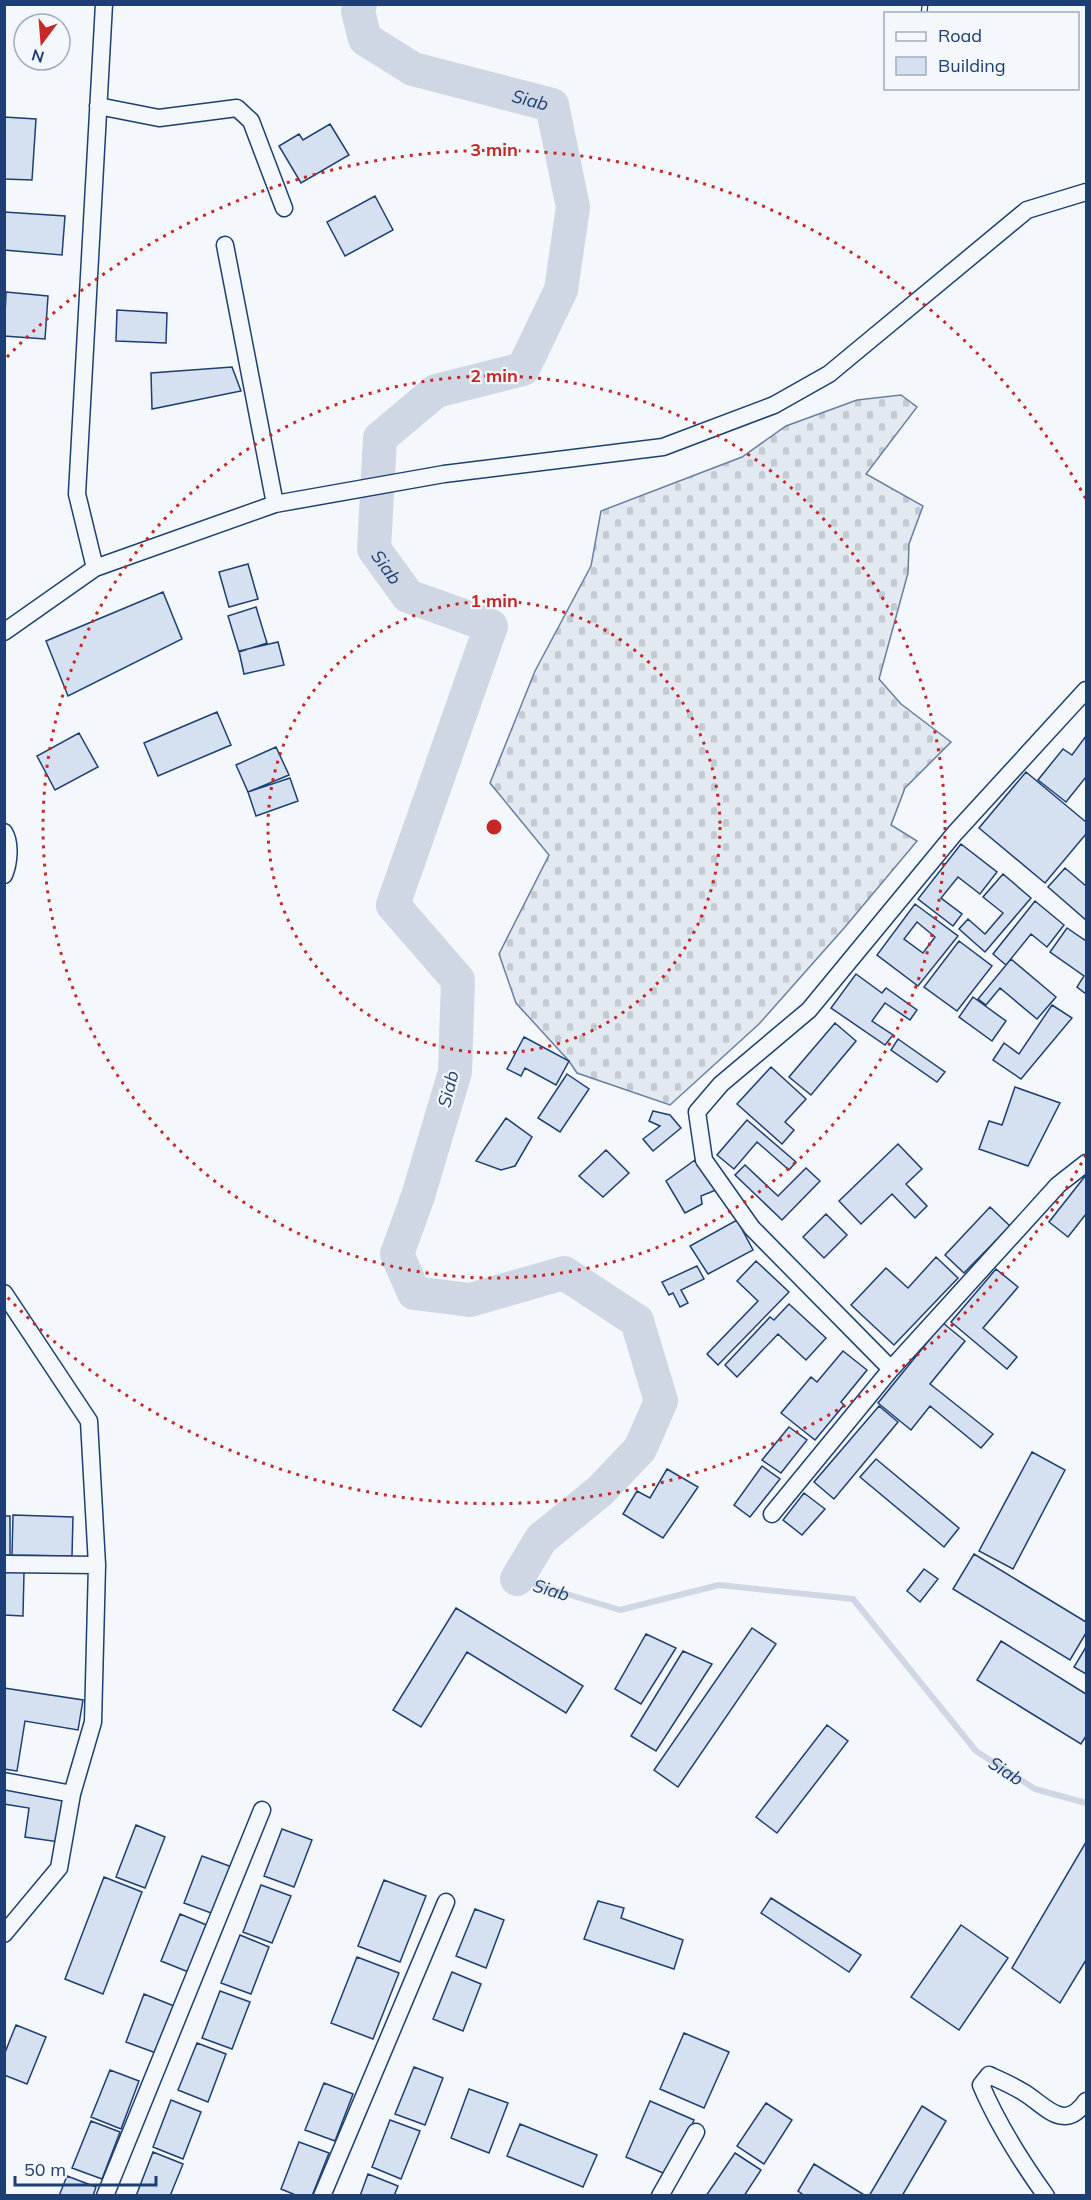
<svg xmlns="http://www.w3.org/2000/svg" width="1091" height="2200" viewBox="0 0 1091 2200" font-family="Mulish,sans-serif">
<defs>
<pattern id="cemetery-stones" width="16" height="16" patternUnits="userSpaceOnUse" patternTransform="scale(1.5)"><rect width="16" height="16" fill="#e3e9f0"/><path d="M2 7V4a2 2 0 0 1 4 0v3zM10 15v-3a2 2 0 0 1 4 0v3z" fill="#c2c9d1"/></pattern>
</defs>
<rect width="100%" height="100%" fill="#f4f7fb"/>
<!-- cemetery -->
<path fill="url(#cemetery-stones)" stroke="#687fa3" stroke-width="1.5" d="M901,395L917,407L866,474L923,506L909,544L908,573L879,679L901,704L951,742L905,788L891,825L917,841L845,927L759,1024L670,1105L577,1073L569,1061L516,1003L499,954L549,855L490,783L535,671L591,566L601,511L742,457L786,426L857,400Z"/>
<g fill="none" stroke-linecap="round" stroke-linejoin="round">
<!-- stream -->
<path stroke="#cfd7e4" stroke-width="6" id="s1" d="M517,1579L620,1610L719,1585L853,1599L976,1751L1035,1789L1086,1803"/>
<!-- river -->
<path stroke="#cfd7e4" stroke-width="34" id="s2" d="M360,4L358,11L365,39L413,69L552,105L573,207L561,290L523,369L436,391L380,438L374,549L408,596L491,626L393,905L458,980L455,1072L418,1196L397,1254L414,1293L470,1300L564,1273L637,1321L661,1401L640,1449L600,1491L541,1539L517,1579"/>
</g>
<!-- building -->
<path fill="#d5e0f0" stroke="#1d3f73" stroke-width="1.5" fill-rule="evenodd" d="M4,117L36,119L32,180L4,179Z
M330,124L349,155L301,183L279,146L299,134L303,140Z
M375,196L393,230L345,256L327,222Z
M4,212L65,216L62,255L4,250Z
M6,292L48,296L45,339L4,336Z
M117,310L167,313L166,343L116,341Z
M232,367L241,391L152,409L151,373Z
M248,564L258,599L229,607L219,572Z
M163,592L182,639L68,696L46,641Z
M256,607L267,643L239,652L228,616Z
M278,642L284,665L244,674L239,651Z
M217,712L231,745L158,776L144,743Z
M79,733L98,767L55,790L37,756Z
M1086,736V777L1066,802L1038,780L1063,749L1072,755Z
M276,747L289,775L248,792L236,765Z
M1026,772L1086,822V834L1045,883L979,828Z
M290,778L298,801L256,816L248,792Z
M961,844L997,872L980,894L958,877L941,898L962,914L953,926L918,899Z
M1065,868L1086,886V920L1048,887Z
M1003,874L1031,898L985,952L959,929L968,919L985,934L1003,913L983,897Z
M1035,901L1064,925L1047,947L1031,934L1006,965L993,954Z
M915,904L958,936L918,986L877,955ZM917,922L935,937L923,953L904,939Z
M1067,928L1086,941V994L1077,987L1084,976L1050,952Z
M959,941L992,966L957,1011L924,987Z
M1011,959L1056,997L1037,1019L1000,988L986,1005L978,999Z
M856,974L882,993L886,988L917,1010L910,1020L885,1003L872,1021L893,1035L885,1045L831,1008Z
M973,997L1006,1021L992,1041L959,1017Z
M1052,1005L1072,1018L1021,1079L993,1060L1004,1043L1019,1054Z
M835,1023L856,1041L811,1095L789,1077Z
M524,1037L569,1061L556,1085L525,1068L521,1076L507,1069Z
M898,1039L945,1072L937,1082L891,1050Z
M771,1067L806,1099L785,1122L794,1130L782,1144L737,1104Z
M567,1074L589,1089L560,1132L538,1118Z
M1015,1087L1060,1103L1028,1166L979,1149L989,1121L1002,1125Z
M653,1111L670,1115L681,1128L653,1151L643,1139L660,1126L649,1121Z
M506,1118L532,1137L515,1166L501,1170L476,1161Z
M747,1120L796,1162L789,1170L757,1142L734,1169L717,1155Z
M898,1144L922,1169L906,1184L927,1206L915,1218L892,1194L861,1224L839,1201Z
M606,1150L629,1173L603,1197L579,1176Z
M695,1160L716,1190L701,1196L702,1204L685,1213L666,1181Z
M745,1165L778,1196L806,1168L820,1181L782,1220L735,1175Z
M1086,1175V1214L1068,1237L1049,1222Z
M990,1207L1010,1226L964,1273L945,1255Z
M826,1214L847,1235L824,1258L803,1237Z
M737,1220L753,1250L708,1274L690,1246Z
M936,1257L958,1278L894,1345L851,1305L886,1268L908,1288Z
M756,1261L789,1292L718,1365L707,1354L758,1301L737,1281Z
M697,1266L704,1279L681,1290L688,1303L680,1307L673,1293L669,1295L662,1282Z
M996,1269L1018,1287L983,1328L1017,1357L1007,1369L951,1322Z
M789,1304L826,1338L806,1360L778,1334L737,1377L725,1365L770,1317L774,1320Z
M943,1323L965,1341L930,1384L993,1434L981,1448L930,1406L911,1430L878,1403Z
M843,1351L867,1370L841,1402L844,1405L815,1440L781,1413L811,1377L817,1382Z
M879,1406L898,1422L834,1499L814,1482Z
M789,1427L807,1440L781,1473L762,1460Z
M1032,1452L1065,1470L1013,1569L979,1551Z
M876,1459L959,1528L944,1547L860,1477Z
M762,1466L780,1479L750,1517L734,1505Z
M667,1469L698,1487L663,1538L623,1514L637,1491L650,1498Z
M804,1493L825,1509L802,1535L783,1520Z
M13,1515L73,1517L72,1556L12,1555Z
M4,1516H10V1555H4Z
M974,1554L1086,1622V1633L1070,1660L953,1589Z
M924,1569L938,1579L920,1602L907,1591Z
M4,1572H24L23,1616L4,1615Z
M456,1608L583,1686L566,1713L467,1652L421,1727L393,1710Z
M752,1628L776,1644L678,1787L654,1770Z
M646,1634L676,1648L641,1704L615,1689Z
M1001,1641L1086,1694V1736L1081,1744L977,1680Z
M1086,1647V1674L1074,1667Z
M683,1651L712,1664L656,1751L631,1736Z
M4,1688L83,1700L78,1730L25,1721L17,1771L4,1769Z
M827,1725L848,1741L777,1833L756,1817Z
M4,1787L66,1796L59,1842L25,1837L29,1808L4,1804Z
M136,1825L165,1837L145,1888L116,1877Z
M282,1829L312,1840L294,1887L264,1876Z
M1086,1842V1960L1060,2003L1012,1968Z
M202,1856L232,1867L214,1914L184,1903Z
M104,1877L142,1892L103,1994L65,1979Z
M384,1880L426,1896L400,1962L358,1946Z
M261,1885L291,1896L272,1943L243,1932Z
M771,1898L861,1955L849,1972L761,1913Z
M598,1901L624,1908L621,1918L683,1940L674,1969L584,1939Z
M475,1909L504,1920L486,1968L456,1956Z
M180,1914L209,1926L191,1973L161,1961Z
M961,1925L1008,1958L959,2030L911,1997Z
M240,1935L269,1947L251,1994L221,1983Z
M357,1957L399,1973L373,2039L331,2023Z
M452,1972L481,1984L463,2031L433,2019Z
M220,1991L250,2002L232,2049L202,2038Z
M144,1994L174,2006L156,2053L126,2042Z
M16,2025L46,2037L27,2084L4,2075V2055Z
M684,2033L729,2052L704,2108L660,2089Z
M197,2043L226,2054L208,2102L178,2090Z
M414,2067L443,2078L425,2125L395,2114Z
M110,2070L139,2081L121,2129L91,2117Z
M324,2083L353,2094L335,2141L305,2130Z
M469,2089L508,2103L489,2153L451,2138Z
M171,2100L201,2112L183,2159L153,2147Z
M650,2101L694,2120L670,2176L626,2157Z
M766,2103L792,2120L764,2164L737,2146Z
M922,2106L946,2121L902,2196H869Z
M390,2120L420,2131L401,2179L372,2167Z
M91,2121L120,2132L102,2179L72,2168Z
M520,2124L597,2155L583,2187L507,2156Z
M299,2142L329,2153L312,2196H298L281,2189Z
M153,2152L183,2164L170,2196H136Z
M735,2153L761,2170L744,2196H706Z
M814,2164L866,2196H805L798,2191Z
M368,2174L398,2186L394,2196H360Z
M67,2176L96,2187L93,2196H59Z"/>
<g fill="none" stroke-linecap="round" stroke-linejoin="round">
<defs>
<path id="minor" d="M98,106L159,118L237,108L251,121L284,208
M225,245L275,504
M95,568L77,494L104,4
M4,632L95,568L275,504L444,474L663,447L774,405L829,374L1027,210L1086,192
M4,832C11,843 9,863 4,875
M4,1293L89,1421L97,1565L93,1722L72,1794L59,1868L4,1934
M891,1369L752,1228L704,1160L697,1112L721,1084L809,1010L955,833L1086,690
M772,1514L891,1369L1058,1185L1086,1163
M4,1564L97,1565
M4,1781L72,1794
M105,2196L262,1810
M322,2196L446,1902
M660,2196L696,2132
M1046,2196C1021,2161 998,2125 981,2085L989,2075C1000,2080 1012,2085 1023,2092C1044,2104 1064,2134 1086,2101"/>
</defs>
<!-- minor casing -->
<use href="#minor" stroke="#1d3f73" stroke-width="19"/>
<!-- minor -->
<use href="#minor" stroke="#f4f7fb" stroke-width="16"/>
<defs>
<path id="rail" d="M924,14L925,4"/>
</defs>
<!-- rail casing -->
<use href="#rail" stroke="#1d3f73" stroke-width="7"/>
<!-- rail -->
<use href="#rail" stroke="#f4f7fb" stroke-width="4.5" stroke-dasharray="14" stroke-linecap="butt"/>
</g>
<!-- distance rings -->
<g fill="none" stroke="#c62828" stroke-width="3" stroke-dasharray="3 6">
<circle cx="494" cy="827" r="226"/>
<circle cx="494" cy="827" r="451"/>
<path d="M1086 1155A677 677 0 0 1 7 1297M7 357A677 677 0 0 1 1086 499"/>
</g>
<g text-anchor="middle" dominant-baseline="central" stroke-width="4.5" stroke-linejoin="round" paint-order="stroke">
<!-- water labels -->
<g font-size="18" font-style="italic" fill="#1d3f73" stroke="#f4f7fb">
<text stroke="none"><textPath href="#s2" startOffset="214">Siab</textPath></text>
<text stroke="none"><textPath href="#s2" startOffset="808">Siab</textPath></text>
<text transform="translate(448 1089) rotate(-76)">Siab</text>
<text stroke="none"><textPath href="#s1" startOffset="36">Siab</textPath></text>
<text stroke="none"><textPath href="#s1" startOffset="576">Siab</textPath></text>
</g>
</g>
<circle cx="494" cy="827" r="9" fill="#c62828" stroke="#f4f7fb" stroke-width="3"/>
<g font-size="18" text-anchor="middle" font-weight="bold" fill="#c62828" stroke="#f4f7fb" stroke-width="4.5" stroke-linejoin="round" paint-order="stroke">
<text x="494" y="156">3 min</text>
<text x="494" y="382">2 min</text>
<text x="494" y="607">1 min</text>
</g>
<!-- border -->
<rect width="1091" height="2200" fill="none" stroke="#1d3f73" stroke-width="12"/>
<!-- legend -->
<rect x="884" y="12" width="195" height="78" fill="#f4f7fb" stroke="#9eadc5" stroke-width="1.5"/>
<rect x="896" y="32" width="30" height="9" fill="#f4f7fb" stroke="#9eadc5" stroke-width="1.5"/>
<text x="938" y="42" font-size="18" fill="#1d3f73">Road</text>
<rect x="896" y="57" width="30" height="18" fill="#d5e0f0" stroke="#9eadc5" stroke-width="1.5"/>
<text x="938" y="72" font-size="18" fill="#1d3f73">Building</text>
<!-- north arrow -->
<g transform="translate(42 42) rotate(196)"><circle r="28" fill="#f4f7fb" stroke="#9eadc5" stroke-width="1.5"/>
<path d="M0-4.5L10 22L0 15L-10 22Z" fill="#c62828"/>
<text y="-9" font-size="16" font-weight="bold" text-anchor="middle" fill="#1d3f73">N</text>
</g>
<!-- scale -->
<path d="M15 2176v9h141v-9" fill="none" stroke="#1d3f73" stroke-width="3"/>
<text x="24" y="2176" font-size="18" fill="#1d3f73" stroke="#f4f7fb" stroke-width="4.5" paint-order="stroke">50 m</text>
</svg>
